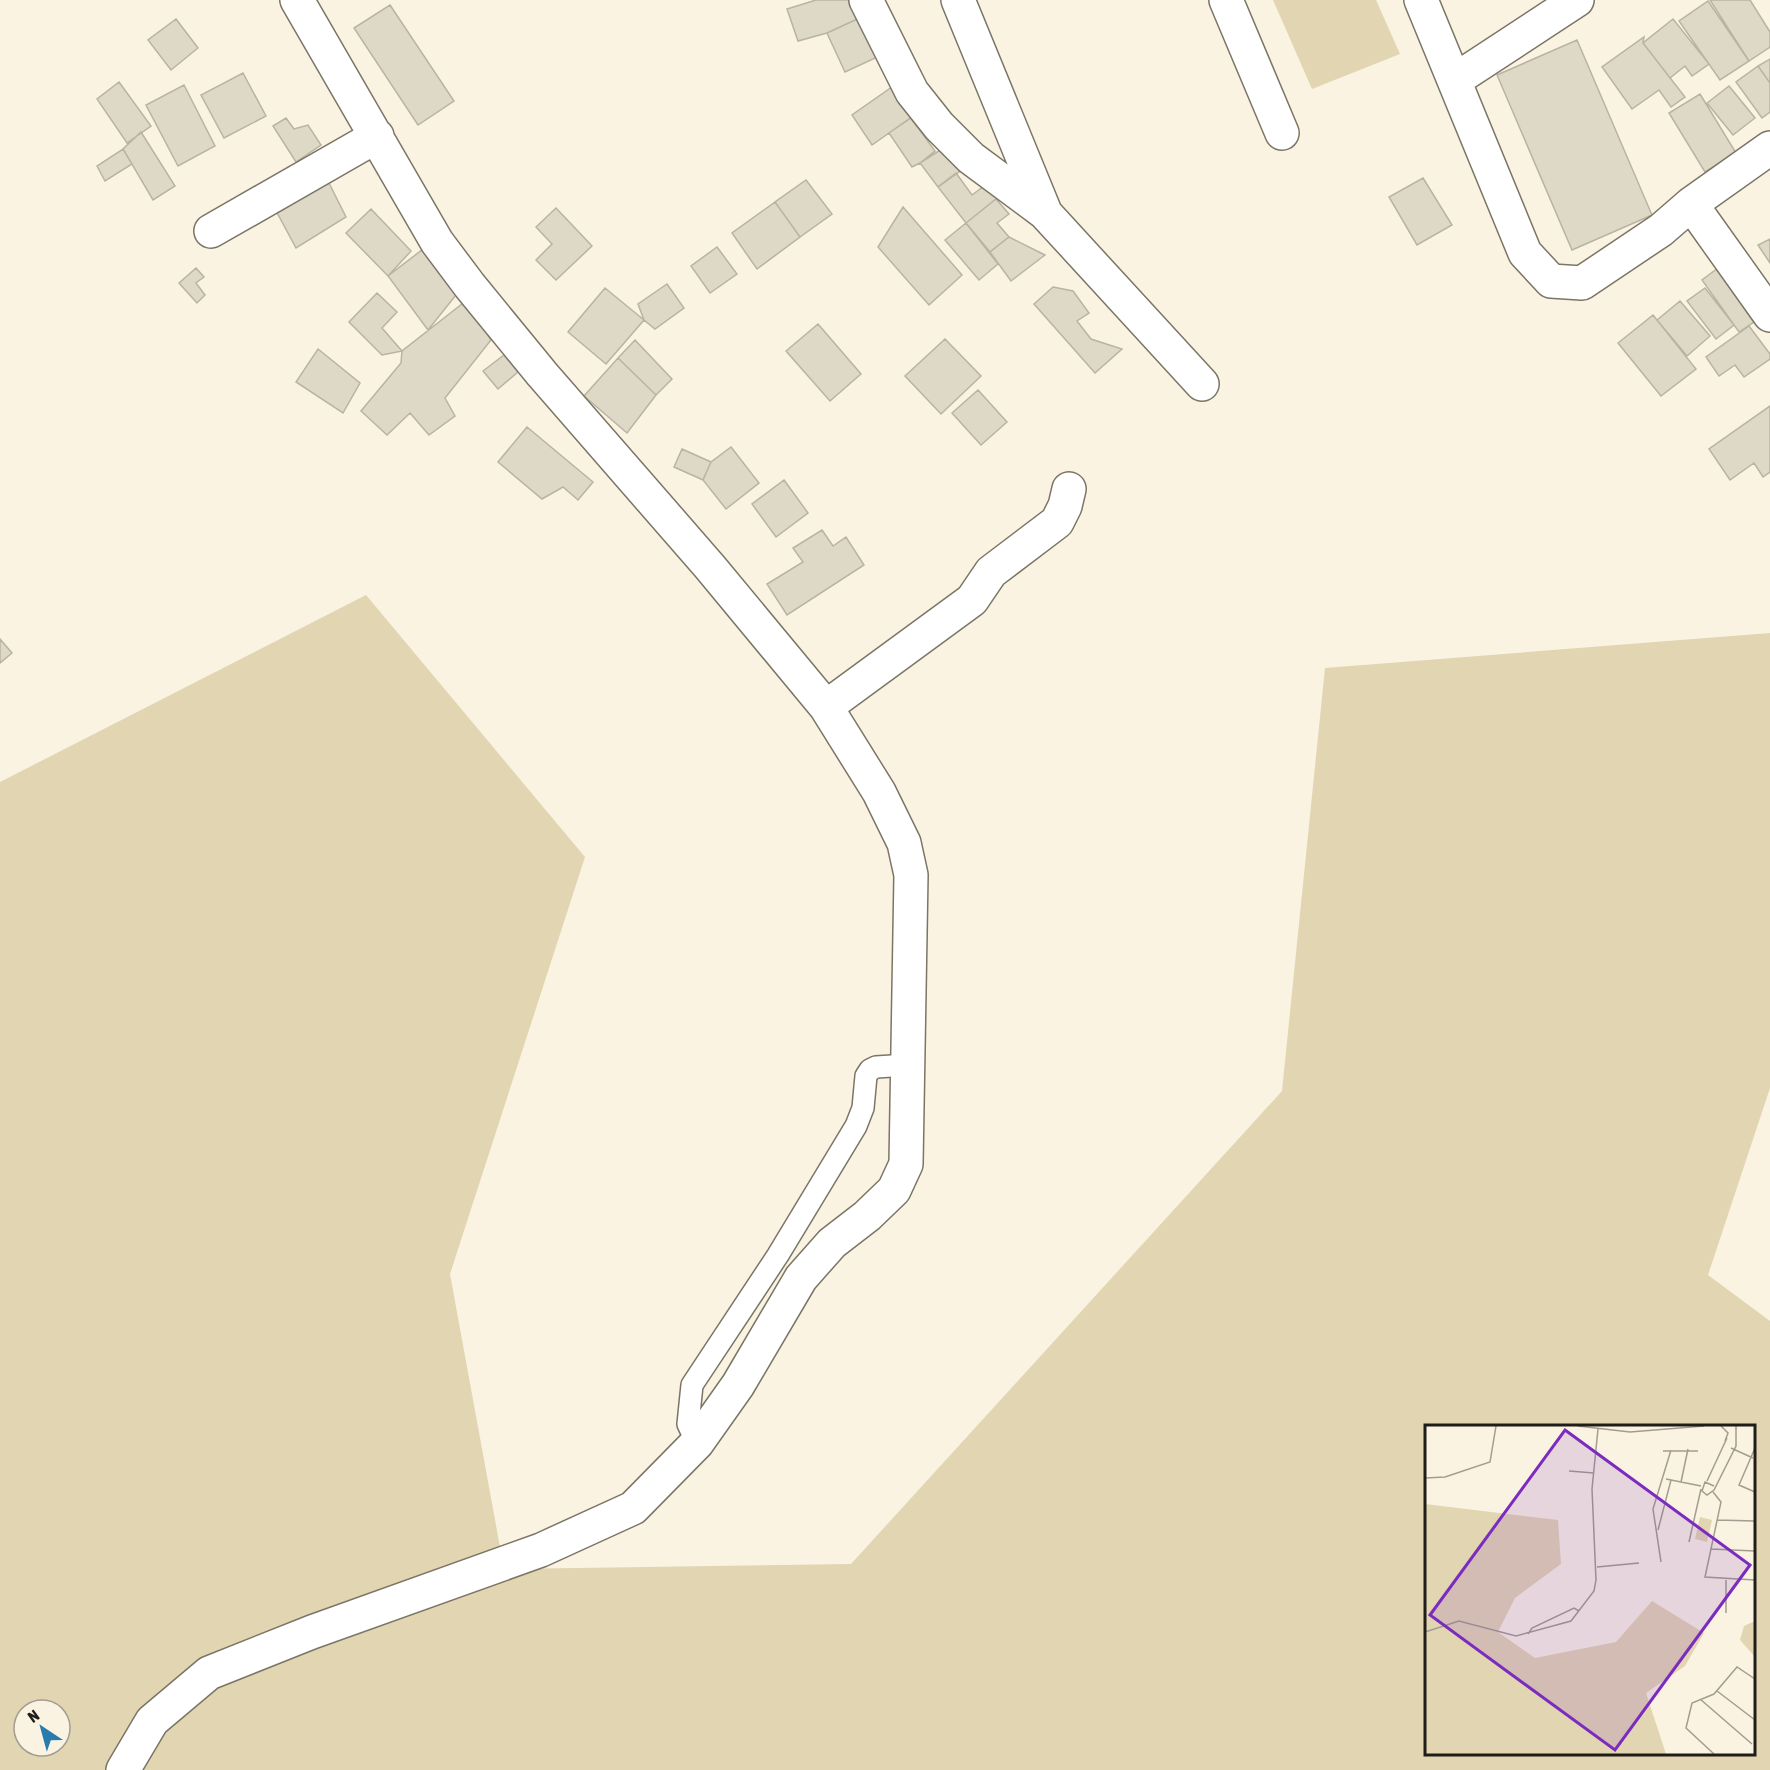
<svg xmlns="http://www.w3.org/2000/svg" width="1770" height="1770" viewBox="0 0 1770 1770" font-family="'Asap Condensed',sans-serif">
<rect width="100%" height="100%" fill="#faf3e2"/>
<!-- green -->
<path fill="#e2d5b2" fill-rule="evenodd" d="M1273,0H1376L1400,54L1312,89Z
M366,595L585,857L450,1274L504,1569L851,1564L1282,1091L1325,668L1770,633V1088L1708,1275L1770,1321V1770H0V782ZM1426,1426H1754V1754H1426ZM24,1710H60V1746H24Z"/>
<!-- building -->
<path fill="#ded8c7" stroke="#b9b3a2" stroke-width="1.5" d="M816,0H860L866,15L827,33L798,41L787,9Z
M1710,0H1750L1770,32V47L1749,61Z
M1708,1L1749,61L1720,80L1679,21Z
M390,5L454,101L418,125L354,28Z
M866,15L884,54L845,72L827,33Z
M176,19L198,48L171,70L148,40Z
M1673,19L1709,64L1692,76L1685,66L1670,78L1643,43Z
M1644,37L1643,43L1685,97L1671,107L1659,90L1632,109L1602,67Z
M1577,40L1652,215L1572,250L1497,75Z
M1770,59V83L1758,66Z
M1758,66L1770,83V112L1762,118L1736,82Z
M243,73L266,116L224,138L201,95Z
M119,82L151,126L127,143L97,99Z
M899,82L920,111L872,145L852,115Z
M184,85L215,146L178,166L146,105Z
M1729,86L1755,118L1733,135L1707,103Z
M1700,94L1736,153L1705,172L1669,113Z
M286,118L294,129L308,125L321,145L296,162L273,126Z
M911,118L935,151L920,163L912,167L889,133Z
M141,132L175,186L153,200L123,149Z
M948,145L963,169L938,187L920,163Z
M123,149L132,164L105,181L97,166Z
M956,173L972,195L992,180L1004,196L996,199L966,223L938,187Z
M1423,178L1452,225L1417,245L1389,197Z
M327,179L346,217L296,248L274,207Z
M806,180L832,214L800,237L775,202Z
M996,199L1009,214L997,223L1009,237L990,252L966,223Z
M775,202L800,237L757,269L732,233Z
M903,207L962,275L929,305L878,247Z
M556,208L592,246L556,280L536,260L552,244L536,227Z
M371,209L411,251L388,276L346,233Z
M966,223L998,264L979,280L945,240Z
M1009,237L1045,255L1011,281L990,252Z
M1770,239V263L1758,245Z
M427,246L460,290L428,330L388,276Z
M717,247L737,274L710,293L691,266Z
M196,268L204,277L196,283L205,295L197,303L179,283Z
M1718,268L1760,318L1739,332L1702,280Z
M667,284L684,308L655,329L644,320L638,304Z
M1053,287L1073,291L1089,313L1077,321L1091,339L1122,349L1095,373L1034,304Z
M605,288L644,320L606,364L568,332Z
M1705,288L1734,325L1716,339L1687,301Z
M377,293L397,312L382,328L402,351L382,355L349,322Z
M467,300L491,340L445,398L455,416L429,435L410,413L387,435L361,411L401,363L402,351Z
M1680,301L1710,336L1687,356L1657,320Z
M1653,315L1696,369L1661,396L1618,343Z
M818,324L861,374L830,401L786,351Z
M1749,326L1770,354V359L1744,377L1735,365L1719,376L1706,357Z
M945,339L981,376L941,414L905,376Z
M635,340L672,379L656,395L618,358Z
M318,349L360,383L343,413L296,382Z
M504,355L518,372L498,389L483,371Z
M618,358L656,395L627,433L584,396Z
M978,390L1007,422L981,445L952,413Z
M1770,406V472L1763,477L1754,463L1730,480L1709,449Z
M527,427L593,482L578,500L563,487L542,499L498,462Z
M731,447L759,483L726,509L703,480L711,462Z
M682,449L711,462L703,480L674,467Z
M784,480L808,513L776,537L752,504Z
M822,530L833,546L846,537L864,565L787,615L767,584L803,562L793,548Z
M0,639L12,653L0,663Z"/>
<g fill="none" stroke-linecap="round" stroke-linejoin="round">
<defs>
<path id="service" d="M697,1443L688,1424L692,1385L778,1255L856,1126L863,1108L866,1076L870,1070L876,1067L908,1065"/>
<path id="minor" d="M866,0L912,92L939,126L971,158L1045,213L1202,384
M958,0L1045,212
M1226,0L1282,133
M1421,0L1525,253L1551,281L1582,283L1661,230L1691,204L1770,148
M1455,80L1577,0
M1691,204L1770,315
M211,231L377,136
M826,707L972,600L991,572L1057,522L1065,506L1069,489
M123,1770L152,1721L209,1673L312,1632L541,1550L633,1508L697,1443L738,1385L801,1278L832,1243L867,1216L894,1190L906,1164L911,875L904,843L879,792L826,707L710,567L542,374L470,286L437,242L297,0"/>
</defs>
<!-- service casing -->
<use href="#service" stroke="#7b7566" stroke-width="24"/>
<!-- minor casing -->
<use href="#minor" stroke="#7b7566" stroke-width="36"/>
<!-- service -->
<use href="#service" stroke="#fff" stroke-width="21"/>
<!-- minor -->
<use href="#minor" stroke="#fff" stroke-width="33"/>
</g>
<!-- overview -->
<g transform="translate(1425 1425)">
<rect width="330" height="330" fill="#faf3e2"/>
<path d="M0,79L133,95L136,139L90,173L73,207L110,233L191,217L227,176L279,208L260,241L221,268L241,329H0ZM275,92L287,95L282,117L270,114ZM330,196V232L315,215L319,201Z" fill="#e2d5b2"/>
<path fill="none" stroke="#a29d91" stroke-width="1.5" d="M153,1L205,7L279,1M296,1L303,8L300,16M306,23L328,33M330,23L314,60L330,67M238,26H273M144,46L169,48M0,53L20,52L65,37L71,1M241,54L276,61M282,56L302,13M256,57L263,24M289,61L280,57L277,66L282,70L289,65L311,21V1M288,67L296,77L280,152L330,155M292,95L330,96M233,105L246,55M264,117L276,64M286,124L330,126M236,137L228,84L246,25M172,142L214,138M301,188V155M0,207L34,196L91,211L146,196L169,166L171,155L167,64L173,4M103,209L107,203L149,183L154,186M292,266L330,295M275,274L327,319M289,329L261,303L267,278L289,269L312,242L330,254"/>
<path fill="#7b2cbf" fill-opacity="0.15" stroke="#7b2cbf" stroke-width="3" d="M140,5L325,140L190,325L5,190Z"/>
<rect width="330" height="330" fill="none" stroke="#1f1d17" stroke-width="3"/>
</g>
<!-- north arrow -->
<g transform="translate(42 1728) rotate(324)"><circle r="28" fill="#faf3e2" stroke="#a29d91" stroke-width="1.5"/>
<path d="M0-4.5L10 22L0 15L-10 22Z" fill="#287bac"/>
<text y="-9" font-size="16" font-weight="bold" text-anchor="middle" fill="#1f1d17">N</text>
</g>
</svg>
